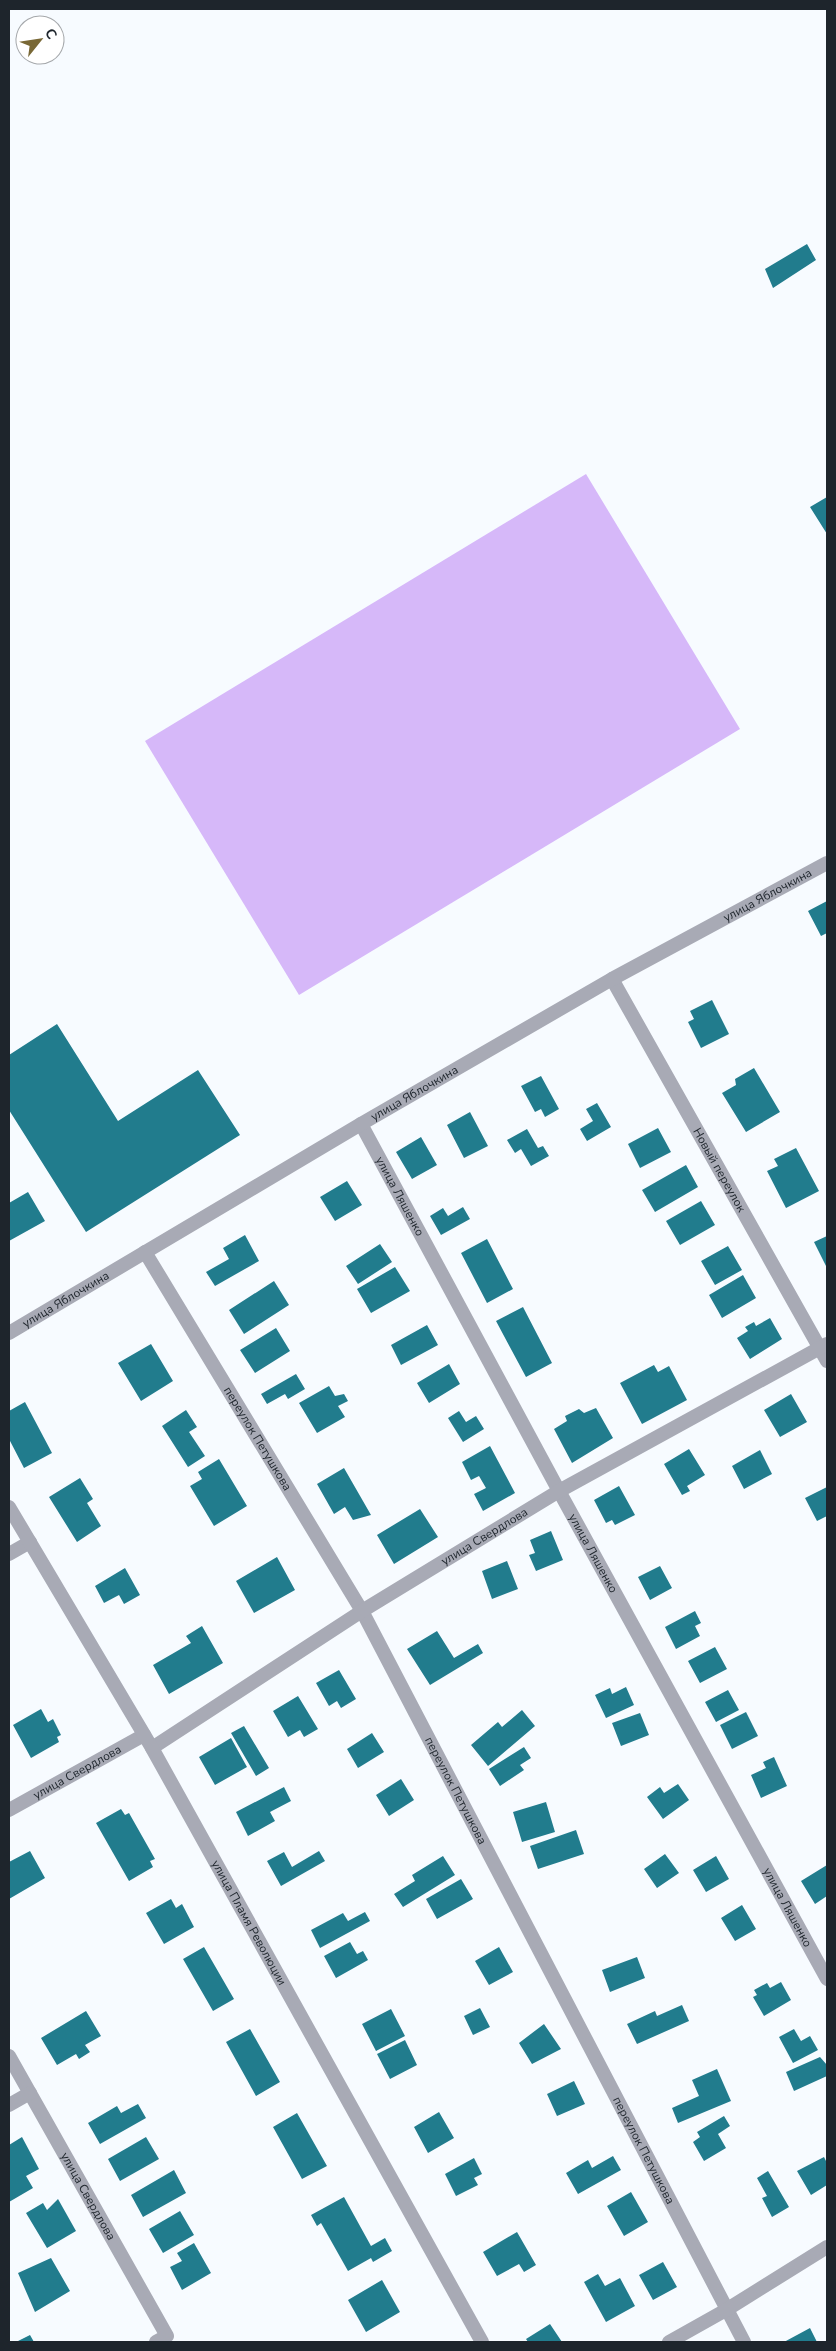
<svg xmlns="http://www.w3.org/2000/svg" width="836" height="2351" viewBox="0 0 836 2351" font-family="'Nunito Sans',sans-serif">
<rect width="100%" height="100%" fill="#f7fbff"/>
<!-- green -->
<path fill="#d6b8f9" d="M586,474L740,729L299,995L145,741Z"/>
<!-- building -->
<path fill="#217c8d" d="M807,244L816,260L773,288L765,269Z
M827,497V534L810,507Z
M827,901V933L821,936L808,911Z
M712,1000L729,1034L701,1048L688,1022L694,1019L690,1011Z
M57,1024L118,1121L198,1070L240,1135L86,1232L9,1110V1055Z
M754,1068L780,1112L746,1132L722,1093L736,1085L735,1079Z
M541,1076L559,1109L545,1117L541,1109L535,1112L521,1086Z
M597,1103L611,1127L587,1141L580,1129L593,1121L586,1109Z
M470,1112L488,1146L464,1158L447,1125Z
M658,1128L671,1152L640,1168L628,1144Z
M527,1129L538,1148L543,1146L549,1156L531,1166L521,1149L515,1153L507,1140Z
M421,1137L437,1165L412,1179L396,1152Z
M796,1148L819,1191L786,1208L767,1171L778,1166L774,1159Z
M686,1165L698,1187L655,1212L642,1190Z
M347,1181L362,1205L335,1221L320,1197Z
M28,1192L45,1221L9,1241V1203Z
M701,1201L715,1225L680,1245L666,1221Z
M463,1207L470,1219L441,1235L430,1216L443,1208L448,1216Z
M245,1235L259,1261L215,1286L206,1272L229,1259L223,1248Z
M827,1236V1268L814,1242Z
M487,1239L513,1289L487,1303L461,1253Z
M380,1244L392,1262L358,1284L346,1266Z
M728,1246L742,1270L715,1285L701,1261Z
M395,1267L410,1291L371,1313L357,1289Z
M743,1275L756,1298L722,1318L709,1295Z
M274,1281L289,1305L244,1334L229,1310Z
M523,1307L552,1363L526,1377L496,1321Z
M770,1318L782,1339L750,1359L737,1338L748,1331L745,1327L754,1322L756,1326Z
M427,1325L438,1345L401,1365L391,1345Z
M276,1328L290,1351L255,1373L240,1350Z
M151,1344L173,1381L141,1401L118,1363Z
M449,1364L460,1384L429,1403L417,1383Z
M654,1365L658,1372L669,1366L687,1400L642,1424L620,1383Z
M296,1374L305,1389L288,1399L285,1394L267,1404L261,1394Z
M329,1386L335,1396L344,1394L348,1401L338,1406L345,1417L317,1433L299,1403Z
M791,1394L807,1422L780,1437L764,1410Z
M25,1402L52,1453L24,1468L9,1439V1411Z
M596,1408L613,1438L572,1463L554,1429L567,1421L565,1416L579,1409L584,1413Z
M186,1410L197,1427L189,1432L205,1456L188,1467L162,1426Z
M459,1411L466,1422L476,1416L484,1429L463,1442L448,1418Z
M490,1446L515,1493L483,1511L474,1494L486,1488L479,1476L471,1480L462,1462Z
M689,1449L705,1475L687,1486L690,1491L682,1495L664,1464Z
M760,1450L772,1474L744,1489L732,1466Z
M219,1459L247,1506L214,1526L190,1486L202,1479L198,1472Z
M344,1468L371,1515L353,1520L345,1507L334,1514L317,1484Z
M80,1478L93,1499L87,1503L101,1526L77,1542L49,1497Z
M619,1486L635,1515L615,1525L612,1520L606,1523L594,1500Z
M827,1487V1516L817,1521L805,1498Z
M420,1509L438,1537L394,1564L377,1535Z
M551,1531L563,1560L536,1571L529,1555L535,1553L530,1540Z
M277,1557L295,1590L254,1613L236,1581Z
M507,1561L518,1589L492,1599L482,1571Z
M660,1566L672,1588L650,1600L638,1577Z
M125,1568L140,1595L124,1604L119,1595L104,1603L95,1586Z
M695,1611L701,1623L695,1626L700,1636L676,1649L665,1627Z
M202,1626L223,1663L169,1694L153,1665L191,1643L186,1636Z
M437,1631L454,1658L478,1644L483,1653L430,1685L407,1649Z
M715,1647L727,1669L700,1683L688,1661Z
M339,1670L356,1699L341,1708L337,1701L329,1706L316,1683Z
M626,1687L634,1705L606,1718L595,1695L610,1688L612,1694Z
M728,1690L739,1710L716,1722L705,1702Z
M298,1696L318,1729L304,1737L300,1730L288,1737L273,1711Z
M41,1709L48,1722L53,1719L61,1735L57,1737L59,1742L31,1758L13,1725Z
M522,1710L535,1726L488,1766L471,1745L498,1722L502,1727Z
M746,1712L758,1736L732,1749L720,1725Z
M640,1713L649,1735L621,1746L612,1723Z
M244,1726L269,1768L256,1776L231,1733Z
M372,1733L384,1752L358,1768L347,1749Z
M231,1738L247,1767L215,1785L199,1757Z
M524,1747L531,1758L520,1765L524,1770L500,1786L489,1769Z
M774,1757L787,1786L761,1798L751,1775L766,1768L763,1762Z
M401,1779L414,1800L389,1816L376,1795Z
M678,1784L689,1800L663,1819L647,1797L660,1787L664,1793Z
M284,1787L291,1801L270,1812L275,1821L248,1836L236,1812Z
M546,1802L555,1832L522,1842L513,1812Z
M121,1809L125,1815L129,1813L155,1859L150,1861L153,1867L129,1881L96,1823Z
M576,1830L584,1854L538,1869L530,1846Z
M30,1851L45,1878L9,1899V1862Z
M319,1851L325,1861L281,1886L267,1861L284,1852L292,1867Z
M665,1854L679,1873L657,1888L644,1869Z
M443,1856L455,1875L403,1907L394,1894L415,1881L412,1875Z
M716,1856L729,1879L706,1892L693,1870Z
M827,1865V1896L815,1904L801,1881Z
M461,1879L473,1899L437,1919L426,1899Z
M171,1899L176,1908L182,1904L194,1927L164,1944L146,1913Z
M742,1905L756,1929L735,1941L721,1918Z
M365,1912L370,1921L320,1948L311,1930L343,1913L348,1921Z
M350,1942L357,1954L363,1951L368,1960L336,1978L324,1956Z
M204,1947L234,1999L213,2011L183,1959Z
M499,1947L513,1972L489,1985L475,1961Z
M637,1957L645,1978L610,1992L602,1970Z
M781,1982L791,2000L764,2016L753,1997L757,1995L754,1990L767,1983L770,1988Z
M682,2005L689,2021L637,2044L627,2024L655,2011L657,2016Z
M480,2008L490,2027L473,2035L464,2016Z
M391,2009L405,2036L376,2051L362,2024Z
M86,2011L101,2036L85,2045L90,2052L79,2059L76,2054L57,2065L41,2038Z
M544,2024L561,2049L532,2064L519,2043Z
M250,2029L280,2082L256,2096L226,2042Z
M794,2029L801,2041L810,2036L818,2050L793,2063L779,2037Z
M405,2040L417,2065L390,2079L377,2054Z
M820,2057L827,2065V2076L794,2091L786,2072Z
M717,2069L731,2101L678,2123L672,2108L699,2096L692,2080Z
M574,2081L585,2104L557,2116L547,2094Z
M138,2104L146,2118L100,2144L88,2123L117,2106L121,2113Z
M439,2112L454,2138L428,2153L414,2127Z
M297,2113L327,2166L302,2179L273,2127Z
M724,2116L730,2126L718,2134L726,2148L704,2161L693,2142L700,2137L697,2132Z
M22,2137L39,2169L26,2176L33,2188L9,2202V2145Z
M146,2137L159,2159L120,2181L108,2159Z
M613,2156L621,2170L578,2194L566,2173L588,2160L592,2168Z
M824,2157L827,2163V2185L811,2195L797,2171Z
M474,2158L482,2174L474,2178L478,2185L456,2196L445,2174Z
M174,2170L186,2193L143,2217L131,2195Z
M768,2171L789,2207L772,2217L762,2198L767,2196L757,2178Z
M631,2192L648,2222L624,2236L607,2206Z
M344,2197L371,2246L385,2238L392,2251L373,2262L371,2258L348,2271L321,2223L317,2226L311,2215Z
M58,2199L76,2231L47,2248L26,2213L43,2203L47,2210Z
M180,2211L194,2235L163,2253L149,2229Z
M517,2232L536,2265L524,2272L519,2264L497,2276L483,2252Z
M194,2243L211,2273L182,2290L170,2267L182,2261L177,2253Z
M51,2258L70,2291L35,2312L18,2273Z
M663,2262L677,2287L653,2300L639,2275Z
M598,2274L605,2286L620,2278L635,2306L606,2322L584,2282Z
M382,2280L400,2312L366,2332L348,2300Z
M550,2324L562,2342H528L526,2339Z
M810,2328L817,2342H784Z
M30,2335L34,2342H16Z"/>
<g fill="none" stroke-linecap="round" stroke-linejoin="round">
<!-- minor -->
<g stroke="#a8aab5" stroke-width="14">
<path id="s1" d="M612,979L827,1361"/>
<path id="s2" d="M361,1124L559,1491L827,1979"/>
<path id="s3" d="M145,1252L362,1611L744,2342"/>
<path id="s4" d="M9,1333L361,1124L612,979L827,863"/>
<path d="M9,1554L30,1542"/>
<path id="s5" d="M152,1748L362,1611L559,1491L827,1344"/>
<path id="s6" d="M9,1810L144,1735"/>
<path id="s7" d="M9,2056L167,2336L156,2342"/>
<path d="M9,2105L30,2093"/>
<path d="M669,2342L726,2310L827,2247"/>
</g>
<!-- tertiary -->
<path stroke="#a8aab5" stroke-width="14" id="s8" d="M9,1507L152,1748L482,2342"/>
</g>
<g text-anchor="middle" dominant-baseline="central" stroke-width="4.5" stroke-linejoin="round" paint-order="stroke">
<!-- street labels -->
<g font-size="12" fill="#1e252c" stroke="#fff">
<text stroke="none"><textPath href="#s4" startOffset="876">улица Яблочкина</textPath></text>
<text stroke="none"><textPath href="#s4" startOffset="471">улица Яблочкина</textPath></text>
<text stroke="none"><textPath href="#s1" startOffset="219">Новый переулок</textPath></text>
<text stroke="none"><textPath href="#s2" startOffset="82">улица Ляшенко</textPath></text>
<text stroke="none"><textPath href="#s4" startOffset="66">улица Яблочкина</textPath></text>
<text stroke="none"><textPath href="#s3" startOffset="218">переулок Петушкова</textPath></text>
<text stroke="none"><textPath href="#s5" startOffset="394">улица Свердлова</textPath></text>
<text stroke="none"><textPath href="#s2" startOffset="488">улица Ляшенко</textPath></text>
<text stroke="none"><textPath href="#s6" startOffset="78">улица Свердлова</textPath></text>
<text stroke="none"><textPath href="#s3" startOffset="622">переулок Петушкова</textPath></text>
<text stroke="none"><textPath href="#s2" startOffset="892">улица Ляшенко</textPath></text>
<text stroke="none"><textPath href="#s8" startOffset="480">улица Пламя Революции</textPath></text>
<text stroke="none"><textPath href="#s3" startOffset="1028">переулок Петушкова</textPath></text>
<text stroke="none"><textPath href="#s7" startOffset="161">улица Свердлова</textPath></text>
</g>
</g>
<!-- border -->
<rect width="836" height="2351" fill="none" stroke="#1e252c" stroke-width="20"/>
<!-- north arrow -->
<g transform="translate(40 40) rotate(60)"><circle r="24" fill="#ffffff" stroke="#a5a8ab"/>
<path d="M0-4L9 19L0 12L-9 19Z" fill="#796836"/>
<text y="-8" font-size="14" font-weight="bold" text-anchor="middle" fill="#1e252c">С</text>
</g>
</svg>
